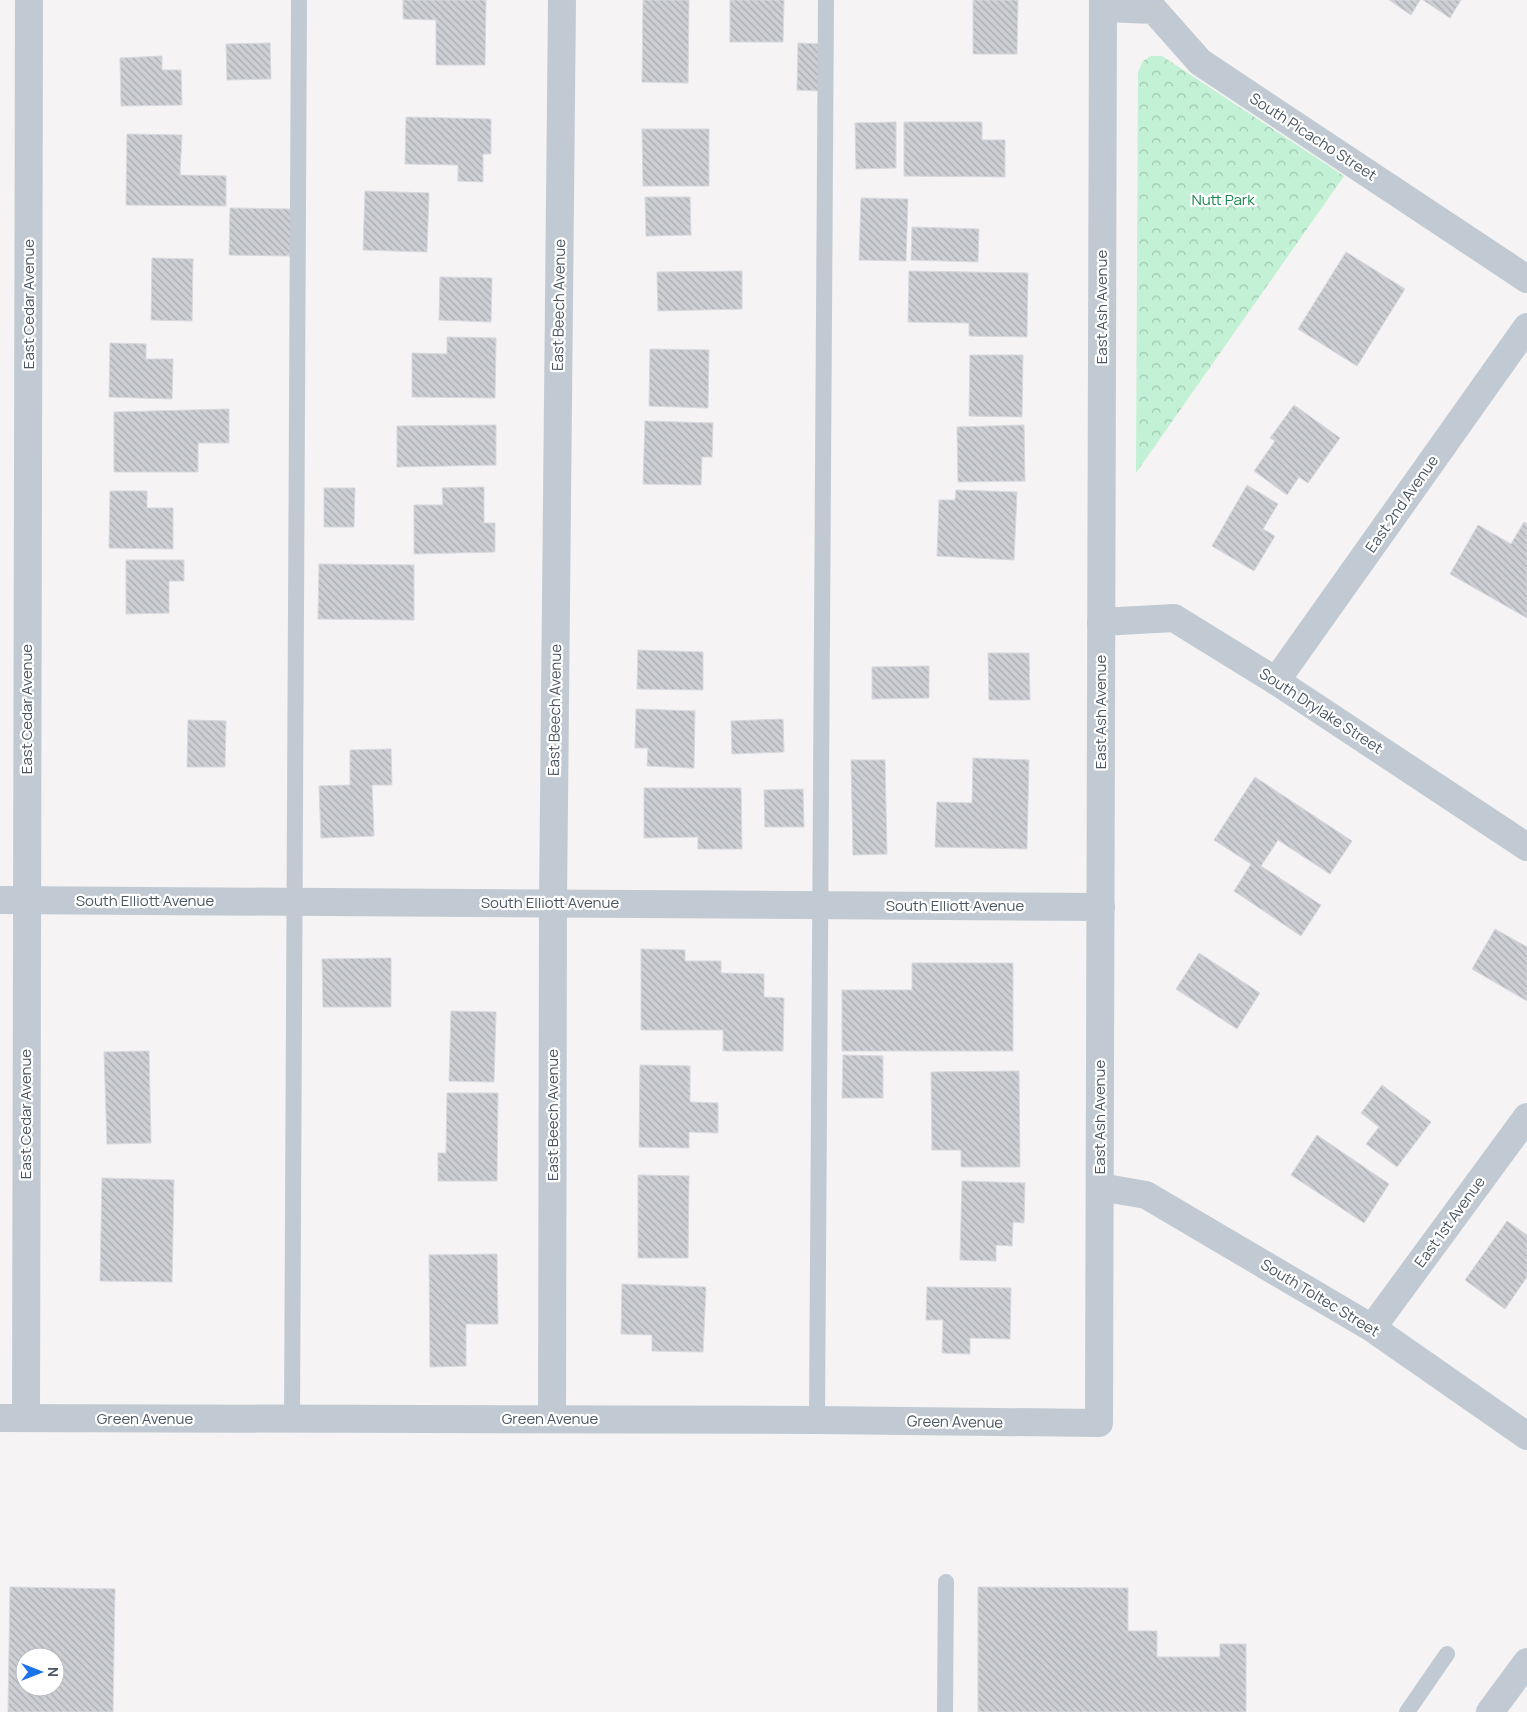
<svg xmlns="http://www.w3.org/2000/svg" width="1527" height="1712" viewBox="0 0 1527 1712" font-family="Manrope,sans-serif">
	<defs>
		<pattern id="forest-crowns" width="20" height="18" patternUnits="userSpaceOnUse" patternTransform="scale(1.25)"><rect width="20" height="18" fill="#c3f1d5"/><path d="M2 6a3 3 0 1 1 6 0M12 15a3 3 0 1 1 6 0" fill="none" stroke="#a0c6b0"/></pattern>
		<pattern id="building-back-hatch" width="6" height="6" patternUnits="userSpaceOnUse" patternTransform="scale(1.25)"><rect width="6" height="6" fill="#cdcfd5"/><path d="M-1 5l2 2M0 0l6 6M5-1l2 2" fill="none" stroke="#a8abb0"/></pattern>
	</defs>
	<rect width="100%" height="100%" fill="#f5f3f3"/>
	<!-- forest -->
	<polygon fill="url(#forest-crowns)" points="1151,56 1162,56 1344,176 1136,473 1138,72 1143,61"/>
	<!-- building -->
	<g fill="url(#building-back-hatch)" stroke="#d7d9de" fill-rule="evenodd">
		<polygon points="403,0 486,0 485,65 436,65 436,20 403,19"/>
		<polygon points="643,0 689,0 688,83 642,82"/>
		<polygon points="730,0 784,0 783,42 730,42"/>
		<polygon points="973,0 1018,0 1017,54 973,54"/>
		<polygon points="1389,0 1420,0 1411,15"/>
		<polygon points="1423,0 1461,0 1450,18"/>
		<polygon points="270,43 271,79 227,80 226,44"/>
		<polygon points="798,43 820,44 819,91 797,90"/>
		<polygon points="162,56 162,70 181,70 182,105 121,106 120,58"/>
		<polygon points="406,117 491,119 491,154 483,154 483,182 458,181 458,165 405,164"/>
		<polygon points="896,122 896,168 856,169 855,123"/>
		<polygon points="904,122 982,122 982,140 1005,140 1005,177 904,176"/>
		<polygon points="642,129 709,129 709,186 643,186"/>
		<polygon points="127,134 182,135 180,175 226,176 226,206 126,205"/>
		<polygon points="365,191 429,193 427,252 363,250"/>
		<polygon points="645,197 690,197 691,235 646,236"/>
		<polygon points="861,198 908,199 906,261 859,260"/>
		<polygon points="230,208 291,209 290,256 229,255"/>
		<polygon points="912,227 979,229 978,262 911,260"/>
		<polygon points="1346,252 1405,289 1357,366 1298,329"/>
		<polygon points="152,258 193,259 192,321 151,320"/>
		<polygon points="742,271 742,309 658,311 657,272"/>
		<polygon points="909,271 1028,273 1027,337 969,336 969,323 908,322"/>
		<polygon points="440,277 492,278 491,322 439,320"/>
		<polygon points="447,337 496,338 495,398 412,397 412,353 447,354"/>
		<polygon points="110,343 146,344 146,359 173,359 172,399 109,397"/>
		<polygon points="650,349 709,350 708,408 649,406"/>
		<polygon points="970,355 1023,355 1022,417 969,416"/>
		<polygon points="1294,405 1340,438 1308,483 1299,477 1287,495 1254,471 1275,441 1270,438"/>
		<polygon points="229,409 229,443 198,443 198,472 114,472 114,412"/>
		<polygon points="645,421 713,423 712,457 702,457 701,485 643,484"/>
		<polygon points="496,425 496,465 397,467 397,426"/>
		<polygon points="1024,425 1025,481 958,482 957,427"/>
		<polygon points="1247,485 1278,504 1263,529 1275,536 1254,571 1212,546"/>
		<polygon points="484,487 484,523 495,523 495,552 414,554 414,505 443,505 442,488"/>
		<polygon points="324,488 355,488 354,527 324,527"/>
		<polygon points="956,490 1017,492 1014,560 937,556 939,500 955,500"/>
		<polygon points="110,491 147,491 147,508 173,508 173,549 109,548"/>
		<polygon points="1524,522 1527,524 1527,618 1450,574 1478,525 1511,544"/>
		<polygon points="126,560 184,560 184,581 169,581 169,613 126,614"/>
		<polygon points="319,564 414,565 414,620 318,619"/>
		<polygon points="638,650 703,652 703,690 637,689"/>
		<polygon points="988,653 1029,653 1030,700 989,700"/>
		<polygon points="929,666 929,698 872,699 872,667"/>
		<polygon points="636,709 695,711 694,768 647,766 648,748 635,748"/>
		<polygon points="783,719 784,752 732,754 731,721"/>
		<polygon points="188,720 226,721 225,767 187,767"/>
		<polygon points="391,749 392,785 372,785 374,836 321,838 319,786 350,785 350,750"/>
		<polygon points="973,758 1029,760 1027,849 935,847 937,802 972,803"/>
		<polygon points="851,760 885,760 887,854 853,855"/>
		<polygon points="1255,777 1352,841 1330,874 1278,840 1261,866 1321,905 1301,936 1234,891 1251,864 1214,840"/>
		<polygon points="644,788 741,788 742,849 698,849 698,837 644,838"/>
		<polygon points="803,789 804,827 765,827 764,790"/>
		<polygon points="1495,929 1527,947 1527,1001 1472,969"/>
		<polygon points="641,949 685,950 685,961 721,961 721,973 764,974 764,997 784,998 783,1051 723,1051 723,1030 641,1030"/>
		<polygon points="1199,953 1260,993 1237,1029 1176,989"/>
		<polygon points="391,958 391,1007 323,1007 322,959"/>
		<polygon points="912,963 1013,963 1013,1051 842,1051 842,990 912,990"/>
		<polygon points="451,1011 496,1012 494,1082 449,1081"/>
		<polygon points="149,1051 151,1143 107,1144 104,1052"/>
		<polygon points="843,1055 883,1056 883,1098 842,1098"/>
		<polygon points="640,1065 690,1066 690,1102 718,1103 718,1133 689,1132 689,1148 639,1147"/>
		<polygon points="1019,1071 1020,1167 961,1167 961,1150 932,1150 931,1072"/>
		<polygon points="1382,1085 1431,1122 1397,1167 1366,1144 1379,1127 1361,1113"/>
		<polygon points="447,1093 498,1093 497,1181 438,1181 438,1153 446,1153"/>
		<polygon points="1317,1135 1389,1184 1364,1223 1291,1175"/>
		<polygon points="638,1175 689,1176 688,1258 638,1258"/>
		<polygon points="102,1178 174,1180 172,1282 100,1281"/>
		<polygon points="962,1181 1025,1183 1024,1223 1013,1222 1012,1246 996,1245 996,1261 960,1260"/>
		<polygon points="1507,1221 1527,1235 1527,1277 1505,1309 1465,1280"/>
		<polygon points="497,1254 498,1324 466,1324 466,1366 430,1367 429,1255"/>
		<polygon points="622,1284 706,1287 703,1352 652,1351 652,1335 621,1334"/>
		<polygon points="927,1287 1011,1288 1010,1339 970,1338 970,1354 942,1353 943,1320 926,1320"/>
		<path d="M10,1587L115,1589L113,1712H8ZM25,1657H55V1687H25Z"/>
		<polygon points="978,1587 1128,1588 1128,1631 1157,1631 1157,1657 1220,1657 1220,1644 1246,1644 1246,1712 978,1712"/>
	</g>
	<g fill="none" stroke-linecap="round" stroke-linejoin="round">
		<!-- service -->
		<g stroke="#c1cad2" stroke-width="16">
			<polyline points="292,1419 299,0"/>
			<polyline points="817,1420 826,0"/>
			<polyline points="945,1712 946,1582"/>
			<polyline points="1407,1712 1447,1654"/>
		</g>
		<!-- minor -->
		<g stroke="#c1cad2" stroke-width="28">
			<polyline points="1103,8 1154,10 1200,62 1527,279"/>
			<polyline points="1101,622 1174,618 1276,681 1527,847"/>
			<polyline points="1276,681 1527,327"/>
			<polyline points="0,900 1101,907"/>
			<polyline points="1100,1187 1146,1195 1372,1328 1527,1436"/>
			<polyline points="1372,1328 1527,1117"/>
			<polyline points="0,1418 817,1420 1099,1423 1103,0"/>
			<polyline points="26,1418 29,0"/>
			<polyline points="552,1419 553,903 562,0"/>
			<polyline points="1490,1712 1527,1662"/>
		</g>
	</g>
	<g text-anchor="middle" stroke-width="4.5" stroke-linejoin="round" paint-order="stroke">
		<!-- street labels -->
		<g font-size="15" fill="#4a5661" stroke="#fff">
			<text transform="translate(1313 137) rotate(33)" y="5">South Picacho Street</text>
			<text transform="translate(29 304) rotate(-90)" y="5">East Cedar Avenue</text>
			<text transform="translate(559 305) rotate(-89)" y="5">East Beech Avenue</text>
			<text transform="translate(1102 307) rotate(-90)" y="5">East Ash Avenue</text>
			<text transform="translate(1402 504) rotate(-55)" y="5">East 2nd Avenue</text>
			<text transform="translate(27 709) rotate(-90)" y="5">East Cedar Avenue</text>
			<text transform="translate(555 710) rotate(-89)" y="5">East Beech Avenue</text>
			<text transform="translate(1321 711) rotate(33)" y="5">South Drylake Street</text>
			<text transform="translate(1101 712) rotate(-90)" y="5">East Ash Avenue</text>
			<text x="145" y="906">South Elliott Avenue</text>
			<text x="550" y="908">South Elliott Avenue</text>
			<text x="955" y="911">South Elliott Avenue</text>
			<text transform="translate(26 1114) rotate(-90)" y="5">East Cedar Avenue</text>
			<text transform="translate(553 1115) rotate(-90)" y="5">East Beech Avenue</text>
			<text transform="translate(1100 1117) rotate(-90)" y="5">East Ash Avenue</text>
			<text transform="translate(1450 1222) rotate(-54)" y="5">East 1st Avenue</text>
			<text transform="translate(1320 1298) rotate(31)" y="5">South Toltec Street</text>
			<text x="145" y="1424">Green Avenue</text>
			<text x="550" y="1424">Green Avenue</text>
			<text transform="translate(955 1422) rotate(1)" y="5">Green Avenue</text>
		</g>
		<!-- park labels -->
		<g font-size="15" fill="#17864f" stroke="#fff">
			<text x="1223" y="205">Nutt Park</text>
		</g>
	</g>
	<!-- north arrow -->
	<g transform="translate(40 1672) rotate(90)"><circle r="24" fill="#ffffff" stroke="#b7bbc0"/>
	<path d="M0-4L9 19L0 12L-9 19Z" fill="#1a73e8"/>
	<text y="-8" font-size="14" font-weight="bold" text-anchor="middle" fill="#4a5661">N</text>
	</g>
</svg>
